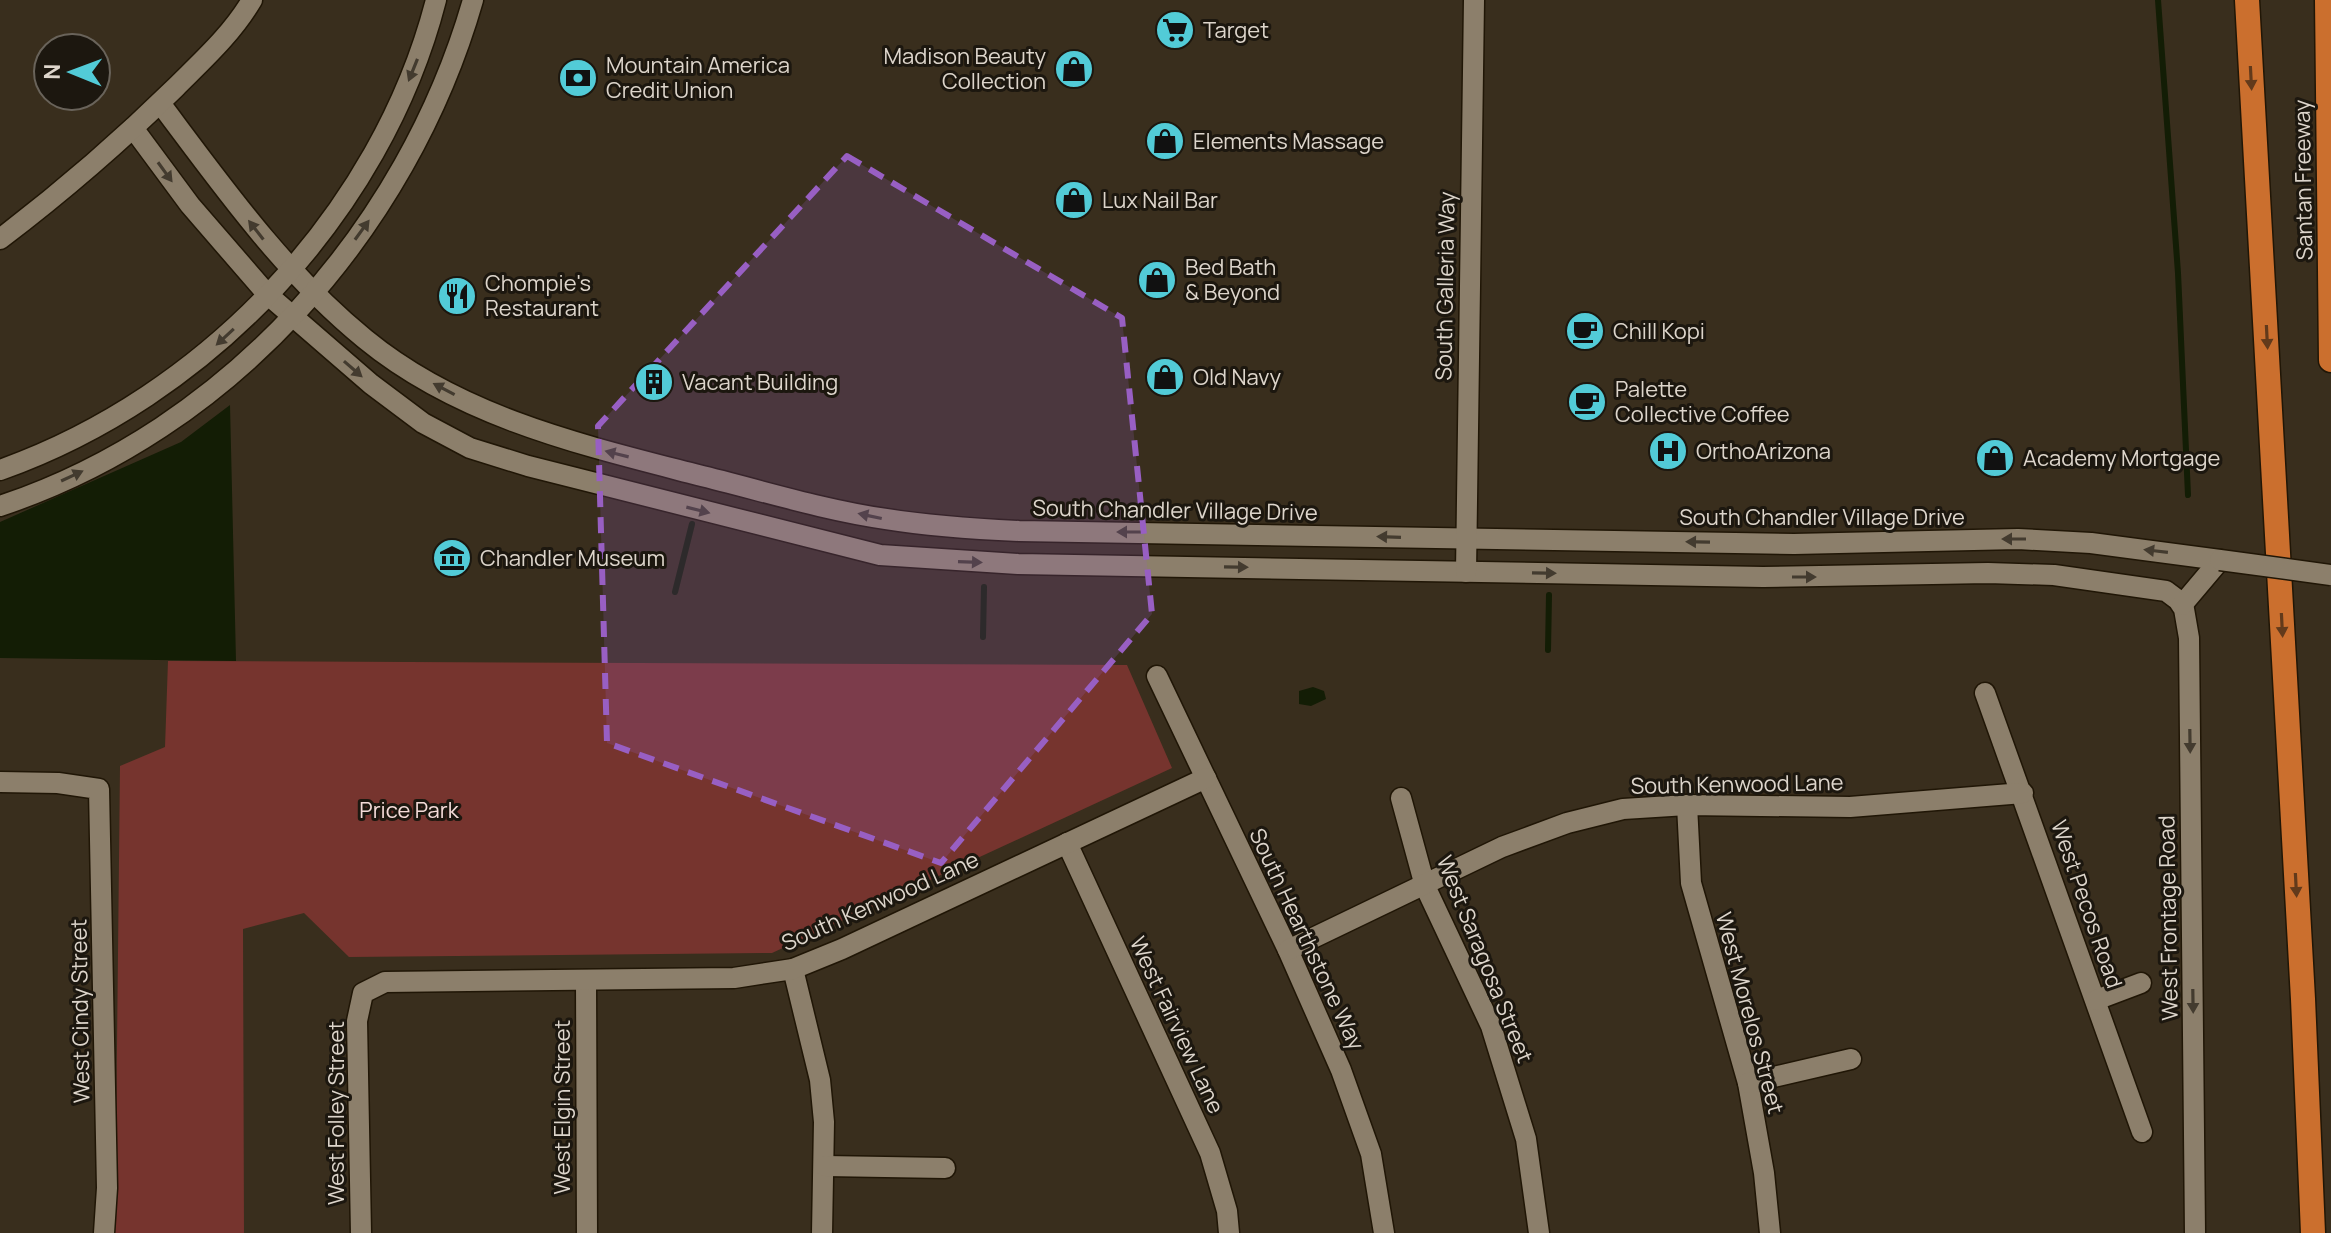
<svg xmlns="http://www.w3.org/2000/svg" width="2331" height="1233" viewBox="0 0 2331 1233" font-family="Manrope,sans-serif">
	<rect width="100%" height="100%" fill="#392e1d"/>
	<!-- green -->
	<polygon fill="#76342e" points="168,661 1127,665 1172,768 772,953 349,957 304,913 243,929 244,1233 115,1233 120,766 165,747"/>
	<!-- water -->
	<g fill="#131d05">
		<polygon points="230,405 236,661 0,658 0,522 181,442"/>
		<polygon points="1313,687 1324,691 1326,699 1311,706 1299,704 1299,691"/>
	</g>
	<g fill="none" stroke-linecap="round" stroke-linejoin="round">
		<!-- stream -->
		<g stroke="#131d05" stroke-width="6">
			<polyline points="2158,0 2178,273 2188,495"/>
			<polyline points="675,592 692,524"/>
			<polyline points="983,637 984,587"/>
			<polyline points="1548,650 1549,595"/>
		</g>
		<!-- minor casing -->
		<g stroke="#201606" stroke-width="23">
			<g id="minor">
				<path d="M160,103C223,187 283,272 365,339C460,417 582,445 698,475C760,490 823,510 886,519C930,526 974,529 1019,531L1794,544L2018,539L2091,543L2220,560"/>
				<polyline points="133,128 190,205 267,294 371,384 423,423 470,448 528,466 880,555 1018,564 1763,577 1988,573 2054,575 2166,591 2178,600 2184,609 2189,638 2195,1233"/>
				<path d="M0,239C62,192 121,141 176,87C203,60 232,34 252,0"/>
				<path d="M0,470C206,397 381,214 436,0"/>
				<path d="M0,506C229,430 407,230 473,0"/>
				<polyline points="1466,572 1474,0"/>
				<polyline points="2182,605 2220,560"/>
				<polyline points="1157,676 1288,950 1341,1070 1371,1154 1384,1233"/>
				<polyline points="1985,693 2142,1132"/>
				<polyline points="0,782 58,783 99,789 107,1188 104,1233"/>
				<polyline points="1401,798 1425,886 1491,1026 1526,1139 1539,1233"/>
				<polyline points="1687,805 1691,883 1748,1083 1764,1173 1770,1233"/>
				<polyline points="1067,843 1210,1153 1227,1211 1229,1233"/>
				<polyline points="1288,950 1502,847 1567,823 1623,809 1687,805 1850,807 2023,793"/>
				<polyline points="793,969 820,1080 824,1122 822,1233"/>
				<polyline points="586,980 587,1233"/>
				<polyline points="2096,1000 2141,983"/>
				<polyline points="1748,1083 1851,1059"/>
				<polyline points="825,1166 945,1168"/>
				<polyline points="361,1233 357,1021 363,993 385,982 734,978 793,969 842,949 1206,778"/>
			</g>
		</g>
		<!-- highway casing -->
		<g stroke="#201606" stroke-width="27">
			<g id="highway">
				<polyline points="2247,0 2303,999 2313,1233"/>
				<polyline points="2327,0 2331,360"/>
			</g>
		</g>
		<!-- minor -->
		<use href="#minor" stroke="#8c7f6b" stroke-width="20"/>
		<!-- highway -->
		<use href="#highway" stroke="#cb6f2e" stroke-width="24"/>
		<!-- minor-bridge casing -->
		<g stroke="#201606" stroke-width="23" stroke-linecap="butt">
			<polyline id="minor-bridge" points="2220,560 2331,575"/>
		</g>
		<!-- minor-bridge -->
		<use href="#minor-bridge" stroke="#8c7f6b" stroke-width="20"/>
	</g>
	<!-- one-way arrows -->
	<defs><path id="oneway-solid" d="M-6-.8H1V-3.2L6.5 0L1 3.2V.8H-6Z" transform="scale(2)"/></defs>
	<g fill="#433b2f">
		<use href="#oneway-solid" transform="translate(413 70) rotate(112)"/>
		<use href="#oneway-solid" transform="translate(165 172) rotate(54)"/>
		<use href="#oneway-solid" transform="translate(256 230) rotate(-128)"/>
		<use href="#oneway-solid" transform="translate(362 230) rotate(-54)"/>
		<use href="#oneway-solid" transform="translate(225 337) rotate(137)"/>
		<use href="#oneway-solid" transform="translate(353 369) rotate(41)"/>
		<use href="#oneway-solid" transform="translate(444 389) rotate(-152)"/>
		<use href="#oneway-solid" transform="translate(617 454) rotate(-166)"/>
		<use href="#oneway-solid" transform="translate(72 476) rotate(-25)"/>
		<use href="#oneway-solid" transform="translate(698 510) rotate(14)"/>
		<use href="#oneway-solid" transform="translate(870 516) rotate(-168)"/>
		<use href="#oneway-solid" transform="translate(1129 532) rotate(-180)"/>
		<use href="#oneway-solid" transform="translate(1389 537) rotate(-178)"/>
		<use href="#oneway-solid" transform="translate(2014 539) rotate(180)"/>
		<use href="#oneway-solid" transform="translate(1698 542) rotate(-179)"/>
		<use href="#oneway-solid" transform="translate(2156 551) rotate(-173)"/>
		<use href="#oneway-solid" transform="translate(970 562) rotate(2)"/>
		<use href="#oneway-solid" transform="translate(1236 567) rotate(1)"/>
		<use href="#oneway-solid" transform="translate(1544 573) rotate(1)"/>
		<use href="#oneway-solid" transform="translate(1804 577)"/>
		<use href="#oneway-solid" transform="translate(2190 741) rotate(89)"/>
		<use href="#oneway-solid" transform="translate(2193 1001) rotate(89)"/>
	</g>
	<g fill="#623a1b">
		<use href="#oneway-solid" transform="translate(2251 78) rotate(87)"/>
		<use href="#oneway-solid" transform="translate(2267 337) rotate(87)"/>
		<use href="#oneway-solid" transform="translate(2282 625) rotate(87)"/>
		<use href="#oneway-solid" transform="translate(2296 885) rotate(87)"/>
	</g>
	<!-- marked area -->
	<path fill="#985fc3" fill-opacity="0.2" stroke="#985fc3" stroke-width="6" stroke-dasharray="16 10" stroke-linejoin="round" d="M847,156L1122,318L1152,614L941,863L607,743L598,426Z"/>
	<!-- icons -->
	<defs>
		<g id="supermarket-disc" transform="scale(2)"><circle r="9.5" fill="#52cbd7" stroke="#1c170f"/><path d="M-6-5.5h2.5l.6 2H6L4.5 2H-2.5L-4.4-4H-6ZM-1.5 3.2a1.3 1.3 0 1 0 .1 0ZM3 3.2a1.3 1.3 0 1 0 .1 0Z" fill="#111"/></g>
		<g id="shop-disc" transform="scale(2)"><circle r="9.5" fill="#52cbd7" stroke="#1c170f"/><path d="M-5-2.5h2.3a2.7 3.5 0 0 1 5.4 0H5L5.5 6h-11ZM-1.5-2.5h3a1.5 2.3 0 0 0-3 0Z" fill="#111"/></g>
		<g id="bank-disc" transform="scale(2)"><circle r="9.5" fill="#52cbd7" stroke="#1c170f"/><path d="M-6-4H6V4H-6ZM0-2.3a2.3 2.3 0 1 0 0 4.6a2.3 2.3 0 1 0 0-4.6Z" fill="#111"/></g>
		<g id="restaurant-disc" transform="scale(2)"><circle r="9.5" fill="#52cbd7" stroke="#1c170f"/><path d="M-5-6h1v4h1v-4h1v4h1v-4h1v5L-1.5 .5V6h-2V.5L-5-1ZM5-6V6H3V1.5H1.5Q1.5-4 5-6Z" fill="#111"/></g>
		<g id="cafe-disc" transform="scale(2)"><circle r="9.5" fill="#52cbd7" stroke="#1c170f"/><path d="M-5.5-4.5H6V0H3Q3 3.5 0 3.5H-2.5Q-5.5 3.5-5.5 0ZM3-3.2v2h1.7v-2ZM-6 4.5H4V6H-6Z" fill="#111"/></g>
		<g id="building-disc" transform="scale(2)"><circle r="9.5" fill="#52cbd7" stroke="#1c170f"/><path d="M-4-6H4V6H1V3H-1V6H-4ZM-2.5-4.3h1.7v1.8h-1.7ZM.8-4.3h1.7v1.8H.8ZM-2.5-1h1.7V.8h-1.7ZM.8-1h1.7V.8H.8Z" fill="#111"/></g>
		<g id="hospital-disc" transform="scale(2)"><circle r="9.5" fill="#52cbd7" stroke="#1c170f"/><path d="M-5-5h3v3.5h4V-5h3V5h-3V1.5h-4V5h-3Z" fill="#111"/></g>
		<g id="museum-disc" transform="scale(2)"><circle r="9.5" fill="#52cbd7" stroke="#1c170f"/><path d="M0-6L6-3V-2H-6V-3ZM-5-1h2V3h-2ZM-1-1h2V3h-2ZM3-1h2V3H3ZM-6 4H6V6H-6Z" fill="#111"/></g>
	</defs>
	<g fill-rule="evenodd">
		<use href="#supermarket-disc" x="1175" y="30"/>
		<use href="#shop-disc" x="1074" y="69"/>
		<use href="#bank-disc" x="578" y="78"/>
		<use href="#shop-disc" x="1165" y="141"/>
		<use href="#shop-disc" x="1074" y="200"/>
		<use href="#shop-disc" x="1157" y="280"/>
		<use href="#restaurant-disc" x="457" y="296"/>
		<use href="#cafe-disc" x="1585" y="331"/>
		<use href="#shop-disc" x="1165" y="377"/>
		<use href="#building-disc" x="654" y="382"/>
		<use href="#cafe-disc" x="1587" y="402"/>
		<use href="#hospital-disc" x="1668" y="451"/>
		<use href="#shop-disc" x="1995" y="458"/>
		<use href="#museum-disc" x="452" y="558"/>
	</g>
	<g text-anchor="middle" stroke-width="6" stroke-linejoin="round" paint-order="stroke">
		<!-- poi labels -->
		<g font-size="22" fill="#ddd5cb" stroke="#1c170f" text-anchor="start">
			<text x="1203" y="38">Target</text>
			<text x="1046" y="64" text-anchor="end">Madison Beauty<tspan x="1046" dy="25">Collection</tspan></text>
			<text x="606" y="73">Mountain America<tspan x="606" dy="25">Credit Union</tspan></text>
			<text x="1193" y="149">Elements Massage</text>
			<text x="1102" y="208">Lux Nail Bar</text>
			<text x="1185" y="275">Bed Bath<tspan x="1185" dy="25">&amp; Beyond</tspan></text>
			<text x="485" y="291">Chompie's<tspan x="485" dy="25">Restaurant</tspan></text>
			<text x="1613" y="339">Chill Kopi</text>
			<text x="1193" y="385">Old Navy</text>
			<text x="682" y="390">Vacant Building</text>
			<text x="1615" y="397">Palette<tspan x="1615" dy="25">Collective Coffee</tspan></text>
			<text x="1696" y="459">OrthoArizona</text>
			<text x="2023" y="466">Academy Mortgage</text>
			<text x="480" y="566">Chandler Museum</text>
		</g>
		<!-- street labels -->
		<g font-size="22" fill="#ddd5cb" stroke="#1c170f">
			<text transform="translate(2303 180) rotate(-91)" y="8">Santan Freeway</text>
			<text transform="translate(1445 286) rotate(-89)" y="8">South Galleria Way</text>
			<text transform="translate(1175 510) rotate(1)" y="8">South Chandler Village Drive</text>
			<text x="1822" y="525">South Chandler Village Drive</text>
			<text transform="translate(1737 784) rotate(-1)" y="8">South Kenwood Lane</text>
			<text transform="translate(880 901) rotate(-24)" y="8">South Kenwood Lane</text>
			<text transform="translate(2087 904) rotate(71)" y="8">West Pecos Road</text>
			<text transform="translate(2168 918) rotate(-91)" y="8">West Frontage Road</text>
			<text transform="translate(1307 939) rotate(65)" y="8">South Hearthstone Way</text>
			<text transform="translate(1485 959) rotate(68)" y="8">West Saragosa Street</text>
			<text transform="translate(80 1011) rotate(-91)" y="8">West Cindy Street</text>
			<text transform="translate(1750 1013) rotate(75)" y="8">West Morelos Street</text>
			<text transform="translate(1177 1025) rotate(65)" y="8">West Fairview Lane</text>
			<text transform="translate(562 1107) rotate(-90)" y="8">West Elgin Street</text>
			<text transform="translate(336 1113) rotate(-90)" y="8">West Folley Street</text>
		</g>
		<!-- park labels -->
		<g font-size="22" fill="#f4dbd8" stroke="#1c170f">
			<text x="409" y="818">Price Park</text>
		</g>
	</g>
	<!-- north arrow -->
	<g transform="translate(72 72) rotate(271)"><circle r="38" fill="#1c170f" stroke="#69635a" stroke-width="2"/>
	<path d="M0-6L14 30L0 20L-14 30Z" fill="#52cbd7"/>
	<text y="-12" font-size="22" font-weight="bold" text-anchor="middle" fill="#ddd5cb">N</text>
	</g>
</svg>
